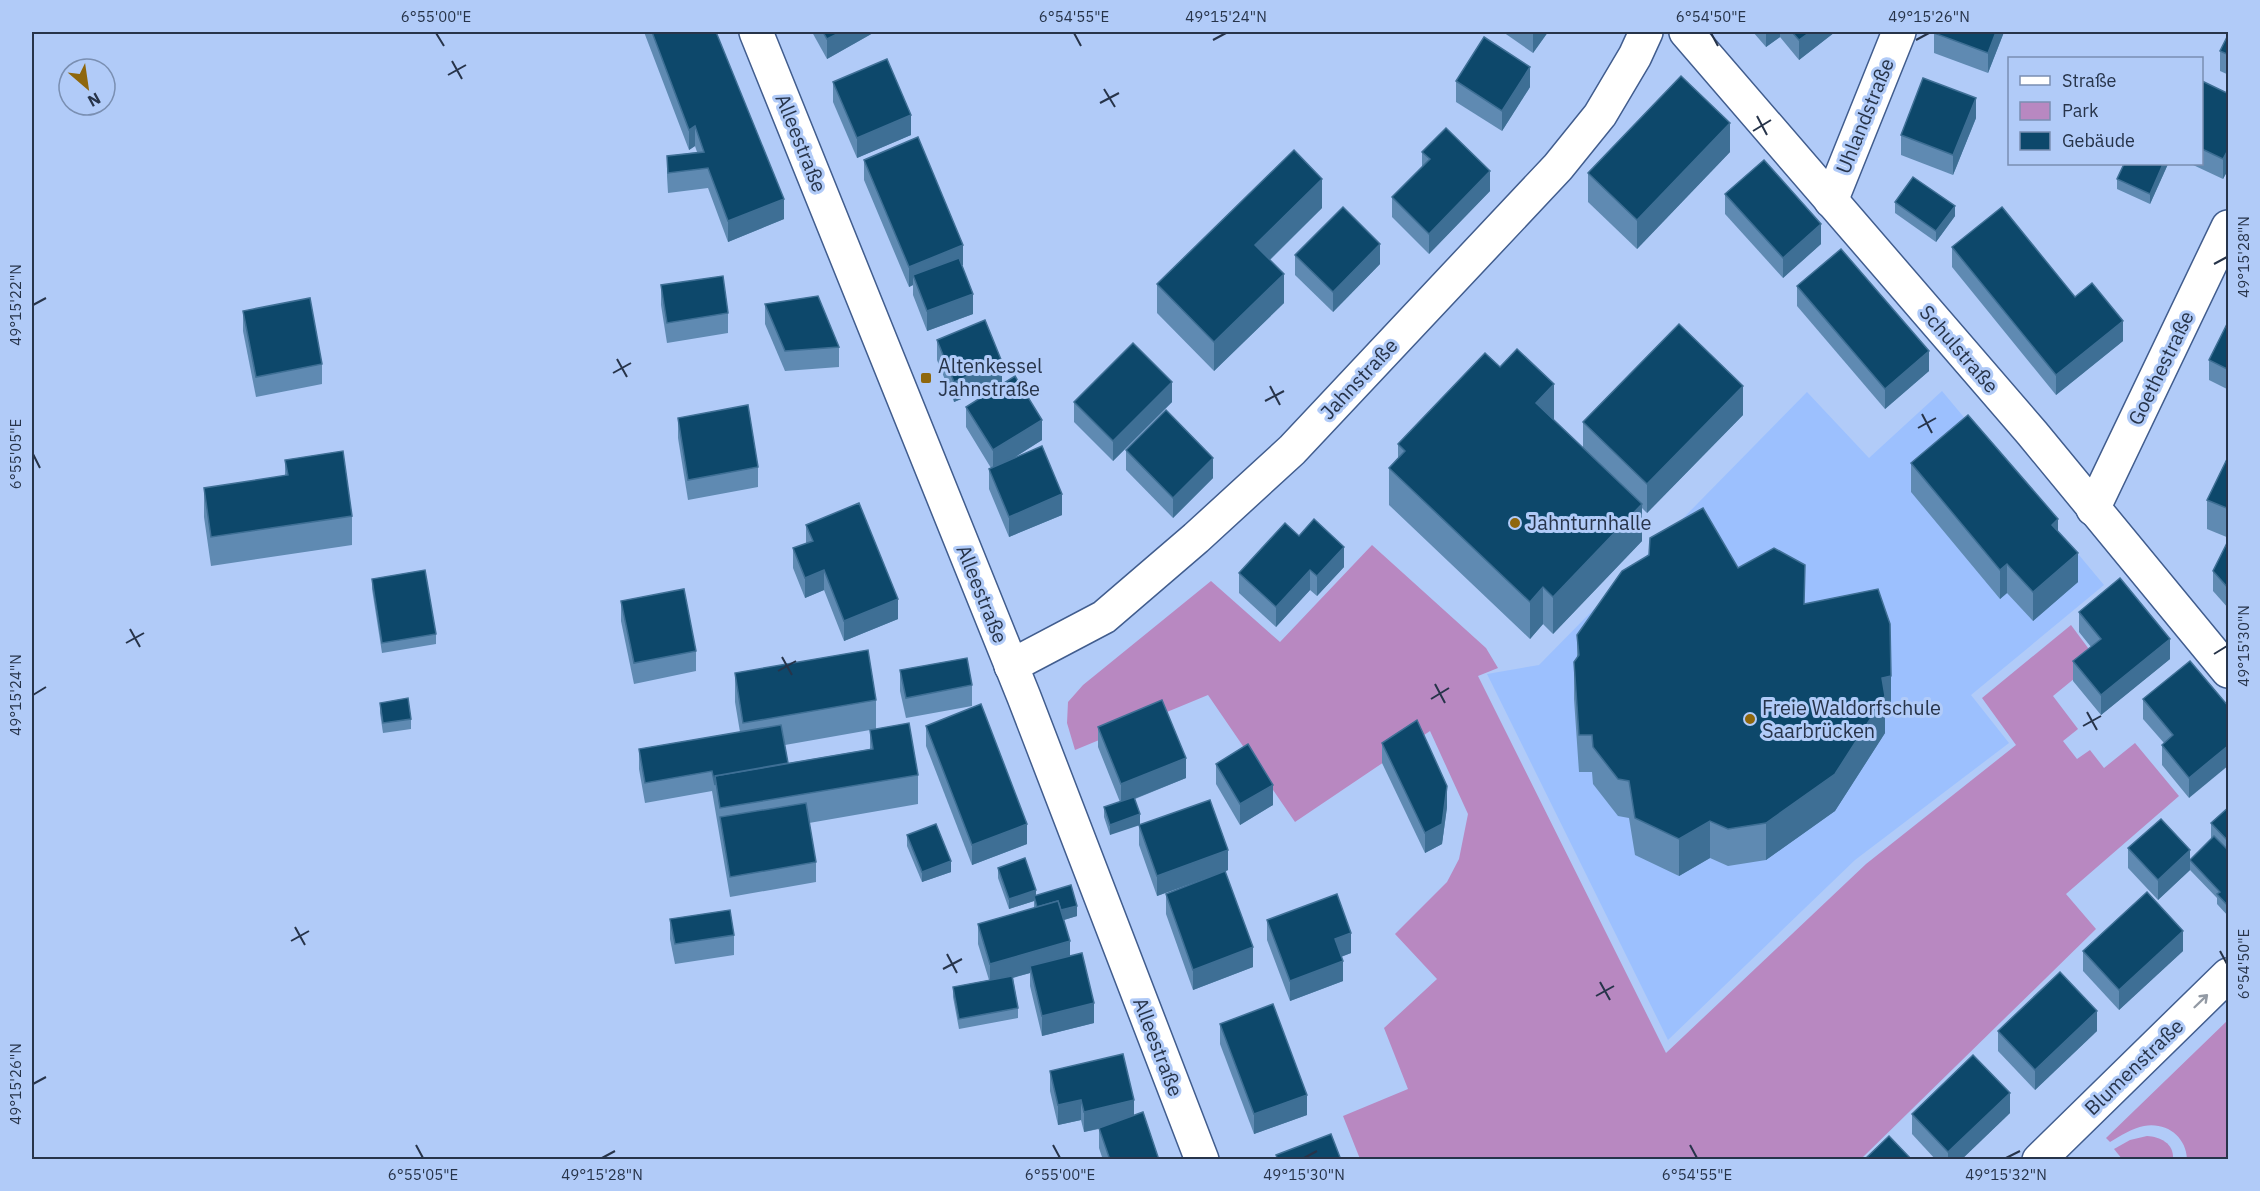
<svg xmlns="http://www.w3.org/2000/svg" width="2260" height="1191" viewBox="0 0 2260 1191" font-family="'IBM Plex Sans',sans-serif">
	<rect width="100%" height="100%" fill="#b1cbf8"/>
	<!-- built -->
	<polygon fill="#9cc0fe" points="1942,391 2104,585 1971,695 2009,743 1855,860 1668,1040 1487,674 1539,665 1807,392 1869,458"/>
	<!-- green -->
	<g fill="#b888c1">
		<polygon points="1372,545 1486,648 1498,668 1478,676 1666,1053 1866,864 2016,745 1982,698 2071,625 2097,660 2053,696 2078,729 2063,741 2077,759 2090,750 2104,768 2135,743 2179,796 2066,894 2096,929 1861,1159 1360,1159 1343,1116 1408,1089 1384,1028 1437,979 1395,934 1447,882 1459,859 1468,814 1430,731 1295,822 1208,695 1075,750 1067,723 1068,702 1083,685 1211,581 1280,642"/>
		<path d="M2228,1020V1159H2187C2186,1137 2167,1122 2144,1126C2133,1128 2120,1136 2110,1142L2106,1138Z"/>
		<path d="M2147,1136C2160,1137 2174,1143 2173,1159H2122L2114,1149L2130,1140Z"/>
	</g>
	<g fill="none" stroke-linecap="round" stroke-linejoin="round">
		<!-- minor casing -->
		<g stroke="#415d8e" stroke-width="36">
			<g id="minor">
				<polyline points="1686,32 2032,433 2228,671"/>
				<polyline points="1831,201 1899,32"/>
				<polyline points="2093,509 2228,227"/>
				<polyline points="1011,666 1104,617 1196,538 1292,450 1558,167 1600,115 1635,56 1646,32"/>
				<polyline points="2039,1160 2228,975"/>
			</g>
		</g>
		<!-- tertiary casing -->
		<g stroke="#415d8e" stroke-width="36">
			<polyline id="tertiary" points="756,32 1024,697 1202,1160"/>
		</g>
		<!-- minor -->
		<use href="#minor" stroke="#fff" stroke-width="33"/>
		<!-- tertiary -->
		<use href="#tertiary" stroke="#fff" stroke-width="33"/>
	</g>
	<!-- wall -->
	<g fill="#5f8ab2" fill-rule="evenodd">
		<polygon points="644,32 716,32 784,219 728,242 708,188 668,193 667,176 667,156 697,152 695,146 689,150"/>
		<polygon points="812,32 873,32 873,33 827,59"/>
		<polygon points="1503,32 1548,32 1533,53"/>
		<polygon points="1753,32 1835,32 1799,60 1780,37 1766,47"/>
		<polygon points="2004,32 1988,73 1934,53 1934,33"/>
		<polygon points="2229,33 2229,75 2220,71 2220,51"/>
		<polygon points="1456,81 1530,87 1502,131 1456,102"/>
		<polygon points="2202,81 2229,94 2229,168 2223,179 2191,164 2202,164"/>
		<polygon points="833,82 911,135 857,158 833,102"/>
		<polygon points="1976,118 1953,175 1901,155 1901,135"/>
		<polygon points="1422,152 1490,191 1429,254 1392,217 1392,197 1422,167"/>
		<polygon points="1730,152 1637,249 1588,202 1588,173"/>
		<polygon points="864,160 963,265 962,265 973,314 927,331 913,295 913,285 909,287 864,180"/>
		<polygon points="2168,164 2150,204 2117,189 2117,179"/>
		<polygon points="1725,194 1821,244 1783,278 1725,214"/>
		<polygon points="1895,202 1955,216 1936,242 1895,213"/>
		<polygon points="1322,208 1270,260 1284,303 1214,371 1157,313 1157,284"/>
		<polygon points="1952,247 2075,297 2123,341 2056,395 1952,267"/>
		<polygon points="1295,255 1380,264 1333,312 1295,275"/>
		<polygon points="661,285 728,313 728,333 667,343 661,305"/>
		<polygon points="1797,286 1929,371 1885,409 1797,306"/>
		<polygon points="765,304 839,347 839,367 785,371 765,324"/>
		<polygon points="243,311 322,364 322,384 256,397 243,331"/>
		<polygon points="2229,320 2229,390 2209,380 2209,360"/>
		<polygon points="937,340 1002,382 954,402 937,360"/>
		<polygon points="1074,402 1172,402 1113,461 1074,422"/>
		<polygon points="966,407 1042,440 1012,459 1062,515 1009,537 989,489 989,469 991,468 966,427"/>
		<polygon points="1743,415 1647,513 1642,508 1642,541 1553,634 1543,624 1530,639 1389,505 1389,468 1398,458 1398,444 1554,420 1583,448 1583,422"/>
		<polygon points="678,418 758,467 758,487 688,500 678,438"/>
		<polygon points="1126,450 1213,478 1173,518 1126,470"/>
		<polygon points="2229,455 2229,538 2207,529 2207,500"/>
		<polygon points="285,460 352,516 352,545 211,566 204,517 204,488 285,476"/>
		<polygon points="1911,463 2058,531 2078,582 2033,621 2007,593 2000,599 1911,492"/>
		<polygon points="806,525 898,619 844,641 824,590 805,598 793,568 793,548 806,544"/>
		<polygon points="1299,536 1344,567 1317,596 1310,590 1276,627 1239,593 1239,573"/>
		<polygon points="2229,539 2229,609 2213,591 2213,571"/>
		<polygon points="1738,568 1804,604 1891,713 1885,714 1885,733 1835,811 1766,860 1728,866 1710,858 1679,876 1635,855 1629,818 1618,816 1593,784 1592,772 1579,772 1574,699 1574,662 1577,658 1577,635"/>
		<polygon points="372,579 436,634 436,644 382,653 372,589"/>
		<polygon points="621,601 696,651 696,671 634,684 621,621"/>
		<polygon points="2079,612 2170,659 2101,715 2073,681 2073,661 2091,647 2079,632"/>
		<polygon points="900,670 972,685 972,706 906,718 900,691"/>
		<path d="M735,673L876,700V729L918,775V804L809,823L816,862V882L730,897L712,791L645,803L639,769V749L740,732L735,702ZM870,730V749L788,763L785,745Z"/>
		<polygon points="2143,699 2229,707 2189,798 2162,765 2162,745 2164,743 2143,719"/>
		<polygon points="380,703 411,719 411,729 383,733 380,713"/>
		<polygon points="926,726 1027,844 972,865 926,746"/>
		<polygon points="1098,727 1186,778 1135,799 1110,835 1104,817 1104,807 1120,802 1098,747"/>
		<polygon points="1382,743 1447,807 1442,844 1425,853 1382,763"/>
		<polygon points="1216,764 1273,805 1240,825 1216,784"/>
		<polygon points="2229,807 2229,917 2217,904 2217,898 2190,870 2190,860 2211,840 2211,823"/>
		<polygon points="1139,825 1228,870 1225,872 1253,967 1193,990 1166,914 1166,894 1210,877 1157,896 1139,845"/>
		<polygon points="907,835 951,872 922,882 907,846"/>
		<polygon points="2128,848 2190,870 2158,900 2128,868"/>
		<polygon points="998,868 1036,895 1077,916 1064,920 1070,956 1094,1023 1042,1036 1030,986 1030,973 1013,978 1018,1008 1018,1018 959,1029 953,997 953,987 989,980 978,944 978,924 1034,908 1034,901 1009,909 998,878"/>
		<polygon points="670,919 734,935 734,955 675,964 670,939"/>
		<polygon points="1267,920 1351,953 1341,957 1343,981 1290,1001 1267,940"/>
		<polygon points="2083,951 2183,951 2119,1010 2083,971"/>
		<polygon points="1220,1024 1307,1115 1254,1134 1220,1044"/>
		<polygon points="1998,1031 2097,1031 2035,1090 1998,1051"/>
		<polygon points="1050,1071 1134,1116 1159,1160 1103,1160 1099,1148 1099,1129 1084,1132 1081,1120 1058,1125 1050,1091"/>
		<polygon points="2010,1113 1961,1160 1936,1160 1912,1134 1912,1114"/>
	</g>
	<!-- shaded-wall -->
	<g fill="#3e6f95">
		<polygon points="841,32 873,32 873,33 827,59 827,39"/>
		<polygon points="1534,32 1548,32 1533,53 1533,33"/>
		<polygon points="1766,32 1780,32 1780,37 1766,47"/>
		<polygon points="1810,32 1835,32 1799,60 1799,40"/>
		<polygon points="1996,32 2004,32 1988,73 1988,53"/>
		<polygon points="1530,67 1530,87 1502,131 1502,111"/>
		<polygon points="1976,98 1976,118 1953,175 1953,155"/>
		<polygon points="911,115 911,135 857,158 857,138"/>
		<polygon points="1730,123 1730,152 1637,249 1637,220"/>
		<polygon points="695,126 695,146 689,150 689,130"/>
		<polygon points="2229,148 2229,168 2223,179 2223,159"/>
		<polygon points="2163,164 2168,164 2150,204 2150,194"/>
		<polygon points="1490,171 1490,191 1429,254 1429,234"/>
		<polygon points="1322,179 1322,208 1255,274 1255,245"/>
		<polygon points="784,199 784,219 728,242 728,221"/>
		<polygon points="1955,206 1955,216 1936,242 1936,231"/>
		<polygon points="1821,224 1821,244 1783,278 1783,258"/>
		<polygon points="1380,244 1380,264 1333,312 1333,292"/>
		<polygon points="963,245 963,265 917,284 913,275 913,285 909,287 909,267"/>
		<polygon points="1284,274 1284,303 1214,371 1214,342"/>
		<polygon points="973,294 973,314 927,331 927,311"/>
		<polygon points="2123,321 2123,341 2056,395 2056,375"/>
		<polygon points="1929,351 1929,371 1885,409 1885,389"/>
		<polygon points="1002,362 1002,382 954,402 954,382"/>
		<polygon points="1172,382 1172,402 1113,461 1113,441"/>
		<polygon points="1554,384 1554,421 1536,403"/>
		<polygon points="1743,386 1743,415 1647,513 1647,484"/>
		<polygon points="1042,420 1042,440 993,471 993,450"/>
		<polygon points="1213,458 1213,478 1173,518 1173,498"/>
		<polygon points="1062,494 1062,515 1009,537 1009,517"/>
		<polygon points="1642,504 1642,541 1553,634 1553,597"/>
		<polygon points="2058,519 2058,548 2052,525"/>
		<polygon points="1344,547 1344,567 1317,596 1317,576"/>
		<polygon points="2078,553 2078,582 2033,621 2033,592"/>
		<polygon points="2007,564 2007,593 2000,599 2000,570"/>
		<polygon points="824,570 824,590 805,598 805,578"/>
		<polygon points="1310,570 1310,590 1276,627 1276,607"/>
		<polygon points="1543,587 1543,624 1530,639 1530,602"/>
		<polygon points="898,599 898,619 844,641 844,621"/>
		<polygon points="2170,639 2170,659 2101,715 2101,695"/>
		<polygon points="1891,676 1891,713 1885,714 1885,733 1835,811 1766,860 1766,823 1882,678"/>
		<polygon points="2229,745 2229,765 2189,798 2189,778"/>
		<polygon points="1186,758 1186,778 1121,804 1121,784"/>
		<polygon points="1273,785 1273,805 1240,825 1240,804"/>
		<polygon points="1447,786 1447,807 1442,844 1425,853 1425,833"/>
		<polygon points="1140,814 1140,825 1110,835 1110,825"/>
		<polygon points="1710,821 1710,858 1679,876 1679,839"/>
		<polygon points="1027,824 1027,844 972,865 972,845"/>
		<polygon points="1228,850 1228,870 1157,896 1157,876"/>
		<polygon points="2190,850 2190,870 2158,900 2158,880"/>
		<polygon points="951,861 951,872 922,882 922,872"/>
		<polygon points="1036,890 1036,900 1034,896 1034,901 1009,909 1009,899"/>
		<polygon points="1077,906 1077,916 1040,927 1040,916"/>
		<polygon points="2183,931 2183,951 2119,1010 2119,990"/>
		<polygon points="1351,933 1351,953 1335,959 1335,939"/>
		<polygon points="1070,941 1070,961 1030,966 1030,973 990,984 990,964"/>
		<polygon points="1253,947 1253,967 1193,990 1193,970"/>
		<polygon points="1343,961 1343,981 1290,1001 1290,981"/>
		<polygon points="1094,1003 1094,1023 1042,1036 1042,1016"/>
		<polygon points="2097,1011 2097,1031 2035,1090 2035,1070"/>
		<polygon points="2010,1093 2010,1113 1961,1160 1948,1160 1948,1152"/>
		<polygon points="1307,1095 1307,1115 1254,1134 1254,1114"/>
		<polygon points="1081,1100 1081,1120 1058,1125 1058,1105"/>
		<polygon points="1134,1100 1134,1120 1084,1132 1084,1112"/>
	</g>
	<!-- building -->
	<g fill="#0d486b" stroke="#3e6f95" stroke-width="1.5">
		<polygon points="652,32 716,32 784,199 728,221 708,168 668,173 667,156 704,152 695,126 689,130"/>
		<polygon points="823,32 841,32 827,39"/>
		<polygon points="1792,32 1810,32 1799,40"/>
		<polygon points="1935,32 1996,32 1988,53 1934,33"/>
		<polygon points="2229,33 2229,55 2220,51"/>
		<polygon points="1484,37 1530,67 1502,111 1456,81"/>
		<polygon points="887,59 911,115 857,138 833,82"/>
		<polygon points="1681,76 1730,123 1637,220 1588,173"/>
		<polygon points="1923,78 1976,98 1953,155 1901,135"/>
		<polygon points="2202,81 2229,94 2229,148 2223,159 2202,149"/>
		<polygon points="1446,128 1490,171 1429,234 1392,197 1430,159 1422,152"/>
		<polygon points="918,137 963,245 909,267 864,160"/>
		<polygon points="1294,150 1322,179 1255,245 1284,274 1214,342 1157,284"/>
		<polygon points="1764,160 1821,224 1783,258 1725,194"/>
		<polygon points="2124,164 2163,164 2150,194 2117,179"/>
		<polygon points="1913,177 1955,206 1936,231 1895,202"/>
		<polygon points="1343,207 1380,244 1333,292 1295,255"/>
		<polygon points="2002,207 2075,297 2092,283 2123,321 2056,375 1952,247"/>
		<polygon points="1841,249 1929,351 1885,389 1797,286"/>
		<polygon points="959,258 973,294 927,311 913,275"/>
		<polygon points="723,276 728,313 667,323 661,285"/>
		<polygon points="818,296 839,347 785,351 765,304"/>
		<polygon points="310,298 322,364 256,377 243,311"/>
		<polygon points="985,320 1002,362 954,382 937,340"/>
		<polygon points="2229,320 2229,370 2209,360"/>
		<polygon points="1679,324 1743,386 1647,484 1583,422"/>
		<polygon points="1133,343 1172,382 1113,441 1074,402"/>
		<polygon points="1517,349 1554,384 1536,403 1642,504 1553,597 1543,587 1530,602 1389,468 1405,451 1398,444 1485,353 1500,367"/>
		<polygon points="1015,376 1042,420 993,450 966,407"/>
		<polygon points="748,405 758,467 688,480 678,418"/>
		<polygon points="1166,410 1213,458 1173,498 1126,450"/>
		<polygon points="1968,415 2058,519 2052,525 2078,553 2033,592 2007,564 2000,570 1911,463"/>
		<polygon points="1042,446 1062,494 1009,517 989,469"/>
		<polygon points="343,451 352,516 211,537 204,488 288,475 285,460"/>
		<polygon points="2229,455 2229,509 2207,500"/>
		<polygon points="859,503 898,599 844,621 824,570 805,578 793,548 813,541 806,525"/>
		<polygon points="1703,508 1738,568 1774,548 1805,565 1804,604 1878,589 1890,624 1891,676 1882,678 1885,696 1835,774 1766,823 1728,829 1710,821 1679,839 1635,818 1629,781 1618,779 1593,747 1592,735 1579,735 1574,662 1579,655 1577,635 1622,571 1649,555 1650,538"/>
		<polygon points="1314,519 1344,547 1317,576 1310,570 1276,607 1239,573 1285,523 1299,536"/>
		<polygon points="2229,539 2229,589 2213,571"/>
		<polygon points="425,570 436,634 382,643 372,579"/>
		<polygon points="2120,578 2170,639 2101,695 2073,661 2101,639 2079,612"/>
		<polygon points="684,589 696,651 634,663 621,601"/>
		<polygon points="868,650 876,700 743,723 735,673"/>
		<polygon points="967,658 972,685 906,698 900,670"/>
		<polygon points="2190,661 2229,707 2229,745 2189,778 2162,745 2173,735 2143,699"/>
		<polygon points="408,698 411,719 383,723 380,703"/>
		<polygon points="1162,700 1186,758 1121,784 1098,727"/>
		<polygon points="981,704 1027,824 972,845 926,726"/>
		<polygon points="1417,720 1447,786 1442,824 1425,833 1382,743"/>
		<polygon points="909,723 918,775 720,808 715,776 873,749 870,730"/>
		<polygon points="781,725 788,763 715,776 715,785 712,771 645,783 639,749"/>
		<polygon points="1248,744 1273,785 1240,804 1216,764"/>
		<polygon points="1134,797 1140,814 1110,825 1104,807"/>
		<polygon points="1210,800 1228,850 1157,876 1139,825"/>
		<polygon points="806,803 816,862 730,877 720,817"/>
		<polygon points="2229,807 2229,842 2211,823"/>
		<polygon points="2161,819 2190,850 2158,880 2128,848"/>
		<polygon points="936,824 951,861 922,872 907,835"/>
		<polygon points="2214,836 2229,851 2229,907 2217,894 2220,892 2190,860"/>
		<polygon points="1025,858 1036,890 1009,899 998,868"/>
		<polygon points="1225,871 1253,947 1193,970 1166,894"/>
		<polygon points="1071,885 1077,906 1061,910 1058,901 1037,907 1034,896"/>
		<polygon points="2147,892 2183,931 2119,990 2083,951"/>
		<polygon points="1337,894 1351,933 1335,939 1343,961 1290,981 1267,920"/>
		<polygon points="1058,901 1070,941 990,964 978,924"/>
		<polygon points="730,910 734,935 675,944 670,919"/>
		<polygon points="1082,953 1094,1003 1042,1016 1030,966"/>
		<polygon points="2060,972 2097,1011 2035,1070 1998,1031"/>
		<polygon points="1012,976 1018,1008 959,1019 953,987"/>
		<polygon points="1273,1004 1307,1095 1254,1114 1220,1024"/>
		<polygon points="1123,1054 1134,1100 1084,1112 1081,1100 1058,1105 1050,1071"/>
		<polygon points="1973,1055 2010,1093 1948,1152 1912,1114"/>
		<polygon points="1143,1112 1159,1160 1110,1160 1099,1128"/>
		<polygon points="1331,1134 1341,1160 1278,1160 1276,1155"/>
		<polygon points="1889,1136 1912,1160 1864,1160"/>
	</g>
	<!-- one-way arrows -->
	<defs><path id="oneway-shaft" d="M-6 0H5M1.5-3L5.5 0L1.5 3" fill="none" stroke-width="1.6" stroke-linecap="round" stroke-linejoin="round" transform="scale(1.5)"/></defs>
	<use stroke="#939aa4" href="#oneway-shaft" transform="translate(2201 1001) rotate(-44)"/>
	<!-- ticks -->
	<path fill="none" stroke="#27344a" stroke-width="2" d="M436,33L444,46M1074,33L1081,46M1711,33L1718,46M1213,40L1226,33M1916,40L1929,33M452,61L462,79M448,75L466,65M1104,89L1115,107M1100,103L1119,93M1757,116L1767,135M1753,131L1771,120M2214,264L2227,257M33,305L46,298M617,359L627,377M613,373L631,363M1270,386L1280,405M1265,401L1284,391M1922,414L1932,433M1918,428L1936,418M33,454L40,468M130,629L140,647M126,643L144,633M2214,654L2227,646M782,657L792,675M778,671L796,661M1435,684L1445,703M33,695L46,687M1431,699L1449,688M2087,712L2097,730M2083,726L2101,716M295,927L305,945M291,941L309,931M2220,951L2227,964M947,954L957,973M943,969L962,959M1600,982L1610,1000M1596,996L1614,986M33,1084L46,1077M416,1145L423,1158M1053,1145L1060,1158M1690,1145L1697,1158M602,1158L615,1151M1304,1158L1317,1151M2006,1158L2020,1151"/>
	<!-- markers -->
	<g fill="#8f670c" stroke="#b1cbf8" stroke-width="2">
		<rect x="920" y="372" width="12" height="12" rx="3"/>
		<circle cx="1515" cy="523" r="6"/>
		<circle cx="1750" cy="719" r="6"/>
	</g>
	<g text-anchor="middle" stroke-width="6" stroke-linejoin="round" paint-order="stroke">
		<!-- street labels -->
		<g font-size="20" fill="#27344a" stroke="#b1cbf8">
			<text transform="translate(1865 116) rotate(-68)" y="7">Uhlandstraße</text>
			<text transform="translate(801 143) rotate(68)" y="7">Alleestraße</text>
			<text transform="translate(1959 349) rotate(49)" y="7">Schulstraße</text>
			<text transform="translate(2161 368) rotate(-64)" y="7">Goethestraße</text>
			<text transform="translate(1359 379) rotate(-47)" y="7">Jahnstraße</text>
			<text transform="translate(982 594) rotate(68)" y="7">Alleestraße</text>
			<text transform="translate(1158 1047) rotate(69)" y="7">Alleestraße</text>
			<text transform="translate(2134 1067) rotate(-44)" y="7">Blumenstraße</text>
		</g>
		<!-- poi labels -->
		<g font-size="20" fill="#27344a" stroke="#b1cbf8" text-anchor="start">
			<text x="938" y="373">Altenkessel<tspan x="938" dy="23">Jahnstraße</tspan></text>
			<text x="1527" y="530">Jahnturnhalle</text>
			<text x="1762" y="715">Freie Waldorfschule<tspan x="1762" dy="23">Saarbrücken</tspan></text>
		</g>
	</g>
	<!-- border -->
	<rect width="2260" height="1191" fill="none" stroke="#b1cbf8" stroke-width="66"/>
	<!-- legend -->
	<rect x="2008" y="57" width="195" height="108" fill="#b1cbf8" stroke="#7a8fb2" stroke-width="1.5"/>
	<rect x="2020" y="76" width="30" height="9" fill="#ffffff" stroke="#7a8fb2" stroke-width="1.5"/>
	<text x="2062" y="87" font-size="18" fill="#27344a">Straße</text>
	<rect x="2020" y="102" width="30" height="18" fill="#b888c1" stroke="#7a8fb2" stroke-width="1.5"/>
	<text x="2062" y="117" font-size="18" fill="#27344a">Park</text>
	<rect x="2020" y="132" width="30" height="18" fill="#0d486b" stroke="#7a8fb2" stroke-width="1.5"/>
	<text x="2062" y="147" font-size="18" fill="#27344a">Gebäude</text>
	<!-- north arrow -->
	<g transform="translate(87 87) rotate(151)"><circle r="28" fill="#b1cbf8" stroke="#7a8fb2" stroke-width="1.5"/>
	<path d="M0-4.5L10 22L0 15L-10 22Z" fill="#8f670c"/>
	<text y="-9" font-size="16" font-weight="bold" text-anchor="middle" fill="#27344a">N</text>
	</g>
	<rect x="33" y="33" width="2194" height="1125" fill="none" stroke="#27344a" stroke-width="2"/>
	<g font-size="15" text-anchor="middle" fill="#27344a">
		<text x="436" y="22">6°55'00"E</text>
		<text x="1074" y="22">6°54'55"E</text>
		<text x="1226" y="22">49°15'24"N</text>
		<text x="1711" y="22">6°54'50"E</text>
		<text x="1929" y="22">49°15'26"N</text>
		<text transform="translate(2244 257) rotate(-90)" y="5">49°15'28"N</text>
		<text transform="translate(16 305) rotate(-90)" y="5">49°15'22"N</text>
		<text transform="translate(16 454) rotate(-90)" y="5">6°55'05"E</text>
		<text transform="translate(2244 646) rotate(-90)" y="5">49°15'30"N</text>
		<text transform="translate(16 695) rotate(-90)" y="5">49°15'24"N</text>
		<text transform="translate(2244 964) rotate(-90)" y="5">6°54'50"E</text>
		<text transform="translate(16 1084) rotate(-90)" y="5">49°15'26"N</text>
		<text x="423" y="1180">6°55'05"E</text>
		<text x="602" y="1180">49°15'28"N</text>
		<text x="1060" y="1180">6°55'00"E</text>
		<text x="1304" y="1180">49°15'30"N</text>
		<text x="1697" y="1180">6°54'55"E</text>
		<text x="2006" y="1180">49°15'32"N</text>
	</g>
</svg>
